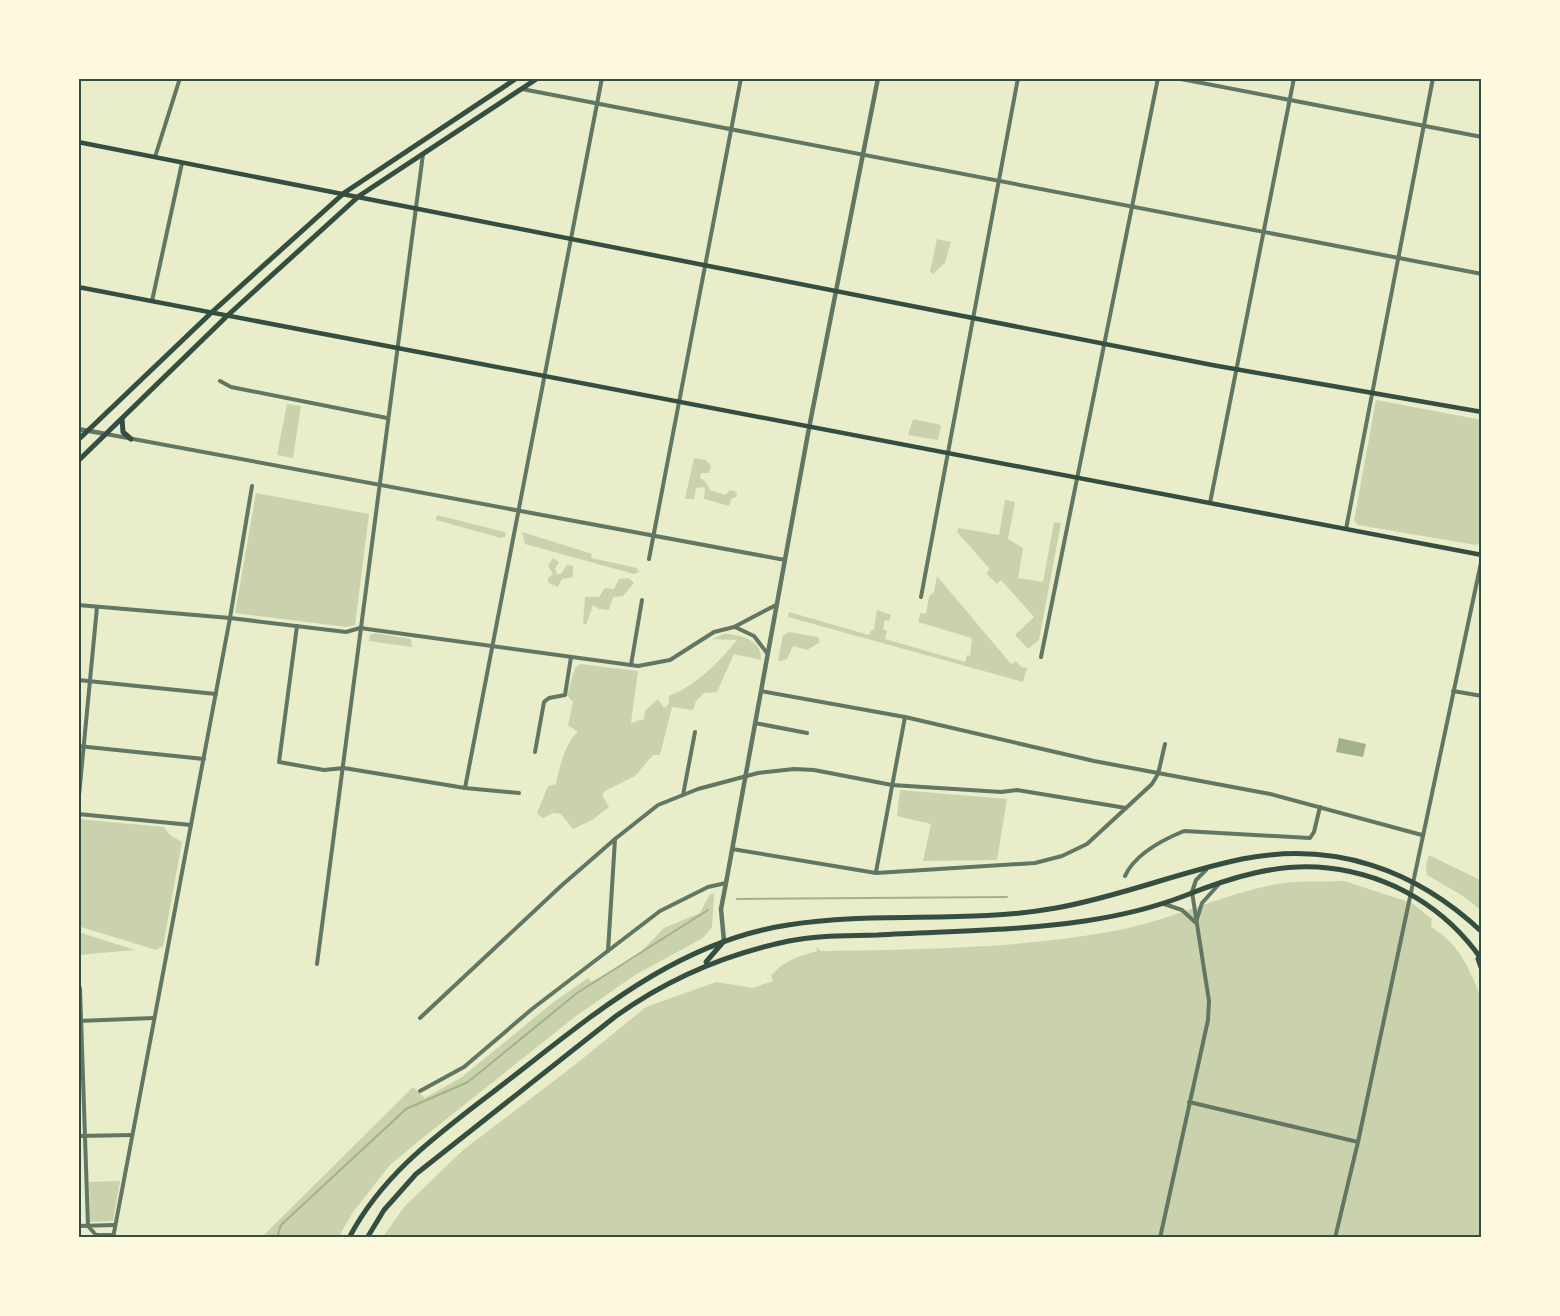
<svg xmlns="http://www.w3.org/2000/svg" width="1560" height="1316" viewBox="0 0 1560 1316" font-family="Rubik,sans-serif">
	<rect width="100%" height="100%" fill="#e9edc9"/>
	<!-- green -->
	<g fill="#cad2ad">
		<polygon points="937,239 951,242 945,263 933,274 930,272"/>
		<polygon points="1376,400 1482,420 1482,541 1476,545 1358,525 1354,521"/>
		<polygon points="287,404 301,406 293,458 277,455"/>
		<polygon points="913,419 941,425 938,440 908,435"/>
		<polygon points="694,458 706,460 711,466 709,473 701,473 700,478 706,482 710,490 725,495 730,490 737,492 736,497 731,499 729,506 704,499 705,488 702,487 696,488 694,499 685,499"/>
		<polygon points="256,493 369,514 355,625 347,627 235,613"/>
		<polygon points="1005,500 1015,502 1008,539 1023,548 1018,578 1043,582 1054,522 1061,523 1039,640 1028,649 1015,635 1034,617 1001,580 997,584 986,573 990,569 957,532 958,528 999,535"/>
		<polygon points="437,515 505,532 506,536 501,538 436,520"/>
		<polygon points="522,532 592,554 591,558 637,568 639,572 634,574 525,544"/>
		<polygon points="553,558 559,562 555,569 557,574 561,574 567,565 573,566 573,577 562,579 558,587 548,583 548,578 553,574 548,566"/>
		<polygon points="937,576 1011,664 1016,661 1021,667 1027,668 1023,682 788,617 789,612 869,635 871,630 874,630 877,610 891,615 889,621 885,620 883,629 887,631 885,639 965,662 967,655 970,656 972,638 918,622 920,613 926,614 929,596 934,592"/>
		<polygon points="629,578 634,583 623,596 613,597 609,610 599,609 593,605 586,625 583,623 585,597 599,597 605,588 614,589 619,579"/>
		<polygon points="789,632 818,637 820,642 807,650 793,646 787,659 781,661 778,660 783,635"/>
		<polygon points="375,633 411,639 412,647 369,641 370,635"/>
		<path d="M724,634C739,634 763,640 761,660L734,654L717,692L704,693L696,701L693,710L672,707L660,755H653L635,776L605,791L602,795L609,807L592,820L573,829L561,814L553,813L543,818L537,813L548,786L556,784C559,768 566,741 578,732L568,725L573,702L567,695L575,668L580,664L638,671L631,723L644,719L645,711L658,699L664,708L669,704V696C697,685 718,663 737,640L712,639Z"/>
		<polygon points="900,790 1007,799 997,860 923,861 931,824 897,816"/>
		<polygon points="78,819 164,827 170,835 182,842 163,946 156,950 78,926"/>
		<polygon points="1429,855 1482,881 1482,911 1463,896 1427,875 1426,864"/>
		<path d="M1344,881L1412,903L1432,919L1431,927C1460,944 1470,970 1482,1000V1238H382L405,1206L462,1151L576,1064L646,1007L716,982L753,988L773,981L771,975L782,965L795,958L817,951L816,947L821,951C922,949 1024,949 1124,929C1174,918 1222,895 1272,885C1295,880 1321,882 1344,881Z"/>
		<polygon points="710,894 714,894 712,927 703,938 635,975 576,1016 425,1136 390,1165 353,1212 338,1238 264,1238 264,1235 413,1087 425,1098 462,1077 551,1004 588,978 591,982 635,958 664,928 700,913"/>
		<polygon points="78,932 135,950 78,955"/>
		<polygon points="120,1181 113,1221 90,1222 89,1182"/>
	</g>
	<!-- water -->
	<polygon fill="#a3b18a" points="1339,738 1366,744 1363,757 1336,752"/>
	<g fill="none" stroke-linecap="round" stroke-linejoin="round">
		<!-- stream -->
		<g stroke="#a3b18a" stroke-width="2">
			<polyline points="737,899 1007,897"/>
			<polyline points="277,1238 281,1225 406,1109 468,1082 577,993 708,910"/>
		</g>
		<!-- minor -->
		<g stroke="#617663" stroke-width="4">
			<polyline points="1176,78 1482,137"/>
			<polyline points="522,89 1482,274"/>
			<polyline points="155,157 180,78"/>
			<polyline points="152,301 182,163"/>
			<polyline points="220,381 231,387 387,418"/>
			<polyline points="106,434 785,560"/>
			<polyline points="1210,503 1294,78"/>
			<polyline points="1346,529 1433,78"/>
			<polyline points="649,559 741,78"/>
			<polyline points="921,597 1018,78"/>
			<polyline points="78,605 230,618 346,632 360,628 638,666 670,660 714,632 734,627 776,605"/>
			<polyline points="297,626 279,762 324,770 344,768 465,788 519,793"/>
			<polyline points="735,627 754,636 767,653"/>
			<polyline points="1041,657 1158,78"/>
			<polyline points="631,665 642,600"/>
			<polyline points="78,680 216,694"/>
			<polyline points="761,691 905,717 1094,761 1270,794 1422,835"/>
			<polyline points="1453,691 1482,696"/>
			<polyline points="755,723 807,733"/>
			<polyline points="78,746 204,759"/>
			<polyline points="535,752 544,702 549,698 565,695 571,657"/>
			<polyline points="465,788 602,78"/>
			<polyline points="683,795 695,732"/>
			<polyline points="78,806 97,607"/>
			<polyline points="78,814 191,825"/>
			<polyline points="732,849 876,873 1035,863 1062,856 1087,844 1152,784 1158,774 1165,744"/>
			<polyline points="876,872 905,717"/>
			<path d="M1125,876C1135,854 1162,840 1184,831L1310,838L1314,832L1320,807"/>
			<polyline points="1164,904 1182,910 1195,922"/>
			<polyline points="1197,919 1202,903 1220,883"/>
			<polyline points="608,951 615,839"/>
			<polyline points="317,964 423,154"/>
			<polyline points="80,988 88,1226"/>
			<polyline points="420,1018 561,886 615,839 658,805 698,789 758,773 794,769 814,770 892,785 1001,792 1017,790 1126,808"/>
			<polyline points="78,1021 154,1018"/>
			<polyline points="420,1091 464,1067 532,1009 660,911 708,887 726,883"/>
			<polyline points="1189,1102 1358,1142"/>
			<polyline points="78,1136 132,1135"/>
			<polyline points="78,1226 115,1225"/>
			<polyline points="88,1226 96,1235 113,1235"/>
			<polyline points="113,1238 230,618 252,486"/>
			<polyline points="1160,1238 1208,1020 1209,1001 1192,892 1196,880 1206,870"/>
			<polyline points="1335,1238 1358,1142 1482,558"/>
		</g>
		<!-- tertiary -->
		<g stroke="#617663" stroke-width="4.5">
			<polyline points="78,429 106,434"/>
			<polyline points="724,941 721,909 726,883 809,428 878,78"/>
		</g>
		<!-- secondary -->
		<g stroke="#344e41" stroke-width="4.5">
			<polyline points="78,142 1212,365 1482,412"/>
			<polyline points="78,287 1482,555"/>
		</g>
		<!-- primary -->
		<g stroke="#344e41" stroke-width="5">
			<polyline points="122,419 123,432 131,439"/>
			<polyline points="78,440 211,313 344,193 517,78"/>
			<polyline points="78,461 227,316 359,196 538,78"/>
			<polyline points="1478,959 1482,970"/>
			<polyline points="706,962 724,941"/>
			<path d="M349,1238C385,1169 447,1128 506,1082C593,1015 676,942 788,925C876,911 968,924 1056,908C1119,897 1179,872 1242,859C1334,841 1415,869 1482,932"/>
			<path d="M367,1238L384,1210L416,1174L616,1016C669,978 726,954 789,941C817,935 848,936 877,935C946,931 1017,931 1085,921C1118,916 1153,908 1184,896C1229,878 1279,862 1328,868C1391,875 1446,908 1482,960"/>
		</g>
	</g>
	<!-- border -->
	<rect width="1560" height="1316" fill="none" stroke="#fefae0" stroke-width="159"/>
	<rect x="80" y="80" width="1400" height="1156" fill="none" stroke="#344e41" stroke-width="2"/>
</svg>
